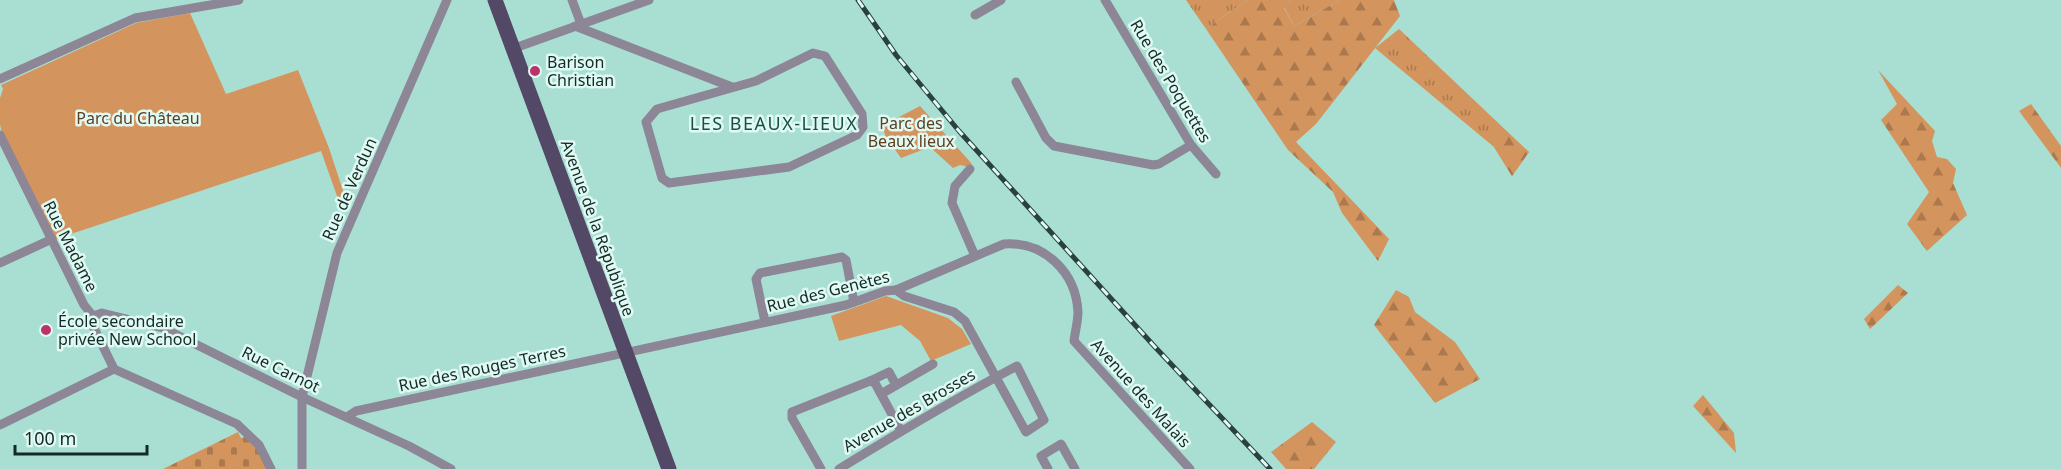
<svg xmlns="http://www.w3.org/2000/svg" width="2061" height="469" viewBox="0 0 2061 469" font-family="'Noto Sans',sans-serif">
	<defs>
		<pattern id="grass-tufts" width="24" height="20" patternUnits="userSpaceOnUse" patternTransform="scale(1.5)"><rect width="24" height="20" fill="#d4945e"/><path d="M3 7l-1-3M5 7V3M7 7l1-3M15 17l-1-3M17 17v-4M19 17l1-3" fill="none" stroke="#ab794d"/></pattern>
		<pattern id="forest-firs" width="22" height="20" patternUnits="userSpaceOnUse" patternTransform="scale(1.5)"><rect width="22" height="20" fill="#d4945e"/><path d="M5 1l3.5 6h-7zM16 11l3.5 6h-7z" fill="#ab794d"/></pattern>
		<pattern id="cemetery-stones" width="16" height="16" patternUnits="userSpaceOnUse" patternTransform="scale(1.5)"><rect width="16" height="16" fill="#d4945e"/><path d="M2 7V4a2 2 0 0 1 4 0v3zM10 15v-3a2 2 0 0 1 4 0v3z" fill="#ab794d"/></pattern>
	</defs>
	<rect width="100%" height="100%" fill="#a9dfd3"/>
	<!-- grass -->
	<g fill="url(#grass-tufts)">
		<polygon points="1186,0 1247,0 1206,29"/>
		<polygon points="1291,0 1340,0 1294,26 1284,7"/>
		<polygon points="1399,29 1529,152 1512,176 1494,147 1375,48"/>
	</g>
	<!-- forest -->
	<g fill="url(#forest-firs)">
		<polygon points="1247,0 1291,0 1284,8 1294,26 1340,0 1394,0 1400,16 1316,124 1296,142 1389,239 1378,261 1342,213 1333,192 1288,150 1206,29"/>
		<polygon points="1878,70 1935,131 1932,141 1937,157 1947,159 1956,169 1953,183 1967,215 1927,251 1907,224 1929,192 1881,120 1897,104"/>
		<polygon points="2031,104 2061,146 2061,168 2019,111"/>
		<polygon points="1501,128 1529,152 1512,176 1494,147"/>
		<polygon points="1898,285 1908,293 1870,329 1864,319"/>
		<polygon points="1396,290 1409,297 1415,312 1455,342 1480,379 1435,403 1374,325"/>
		<polygon points="1703,395 1734,433 1736,453 1693,406"/>
		<polygon points="1312,422 1336,442 1314,469 1286,469 1271,452"/>
	</g>
	<!-- cemetery -->
	<polygon fill="url(#cemetery-stones)" points="238,432 241,438 245,437 255,445 267,469 163,469"/>
	<!-- green -->
	<g fill="#d4945e">
		<polygon points="190,13 226,94 298,70 329,148 348,206 342,210 321,151 56,239 3,140 0,124 0,98 3,89 1,85 136,23"/>
		<polygon points="920,106 972,164 969,167 960,165 953,168 930,147 901,158 886,137 882,126"/>
		<polygon points="886,296 948,318 962,329 971,344 931,361 920,341 901,325 839,341 831,316"/>
	</g>
	<g fill="none" stroke-linecap="round" stroke-linejoin="round">
		<!-- street -->
		<g stroke="#8c8697" stroke-width="9">
			<polyline points="572,0 581,24"/>
			<polyline points="1105,0 1191,145 1216,174"/>
			<polyline points="975,15 1001,0"/>
			<polyline points="575,26 732,87"/>
			<polyline points="512,49 649,0"/>
			<polygon points="813,53 825,56 862,114 863,127 857,135 789,167 669,183 662,178 646,122 657,109 756,81"/>
			<polyline points="0,79 135,18 239,0"/>
			<polyline points="1016,82 1046,138 1054,146 1153,165 1159,164 1191,145"/>
			<polyline points="0,135 84,305 93,316 92,324 114,369"/>
			<polyline points="970,169 955,186 952,203 975,256"/>
			<polyline points="0,263 52,239"/>
			<polyline points="93,316 102,313 163,328 302,397 409,446 451,469"/>
			<polyline points="765,322 756,279 760,273 842,257 846,260 854,302"/>
			<polyline points="114,369 237,424 259,445 271,469"/>
			<polyline points="870,381 889,372 896,385"/>
			<polyline points="881,394 933,364"/>
			<path d="M347,417L356,411L846,305L885,291L896,290L1004,244C1044,241 1076,272 1078,312C1078,321 1075,332 1074,341L1190,469"/>
			<polyline points="0,425 114,369"/>
			<polyline points="302,469 302,397 337,253 447,0"/>
			<polyline points="821,469 792,418 792,412 870,381 875,383 901,431"/>
			<path d="M839,469C898,433 956,398 1017,366L1044,420L1026,432L965,321L954,312L904,296L896,290"/>
			<polyline points="1048,469 1041,456 1061,444 1075,469"/>
		</g>
		<!-- primary -->
		<polyline stroke="#534866" stroke-width="15" points="495,0 669,469"/>
		<!-- rail casing -->
		<g stroke="#29423d" stroke-width="5">
			<polyline id="rail" points="858,0 896,55 959,131 1155,347 1270,469"/>
		</g>
		<!-- rail -->
		<use href="#rail" stroke="#dff9f3" stroke-width="3" stroke-dasharray="9" stroke-linecap="butt"/>
	</g>
	<!-- markers -->
	<g fill="#bc326b" stroke="#dff9f3" stroke-width="2">
		<circle cx="535" cy="71" r="6"/>
		<circle cx="46" cy="330" r="6"/>
	</g>
	<g text-anchor="middle" stroke-width="5" stroke-linejoin="round" paint-order="stroke">
		<!-- poi labels -->
		<g font-size="16" fill="#152a26" stroke="#dff9f3" text-anchor="start">
			<text x="547" y="68">Barison<tspan x="547" dy="18">Christian</tspan></text>
			<text x="58" y="327">École secondaire<tspan x="58" dy="18">privée New School</tspan></text>
		</g>
		<!-- street labels -->
		<g font-size="16" fill="#152a26" stroke="#dff9f3">
			<text transform="translate(1171 81) rotate(59)" y="6">Rue des Poquettes</text>
			<text transform="translate(349 189) rotate(-66)" y="6">Rue de Verdun</text>
			<text transform="translate(598 228) rotate(70)" y="6">Avenue de la République</text>
			<text transform="translate(71 246) rotate(63)" y="6">Rue Madame</text>
			<text transform="translate(828 291) rotate(-14)" y="6">Rue des Genètes</text>
			<text transform="translate(482 368) rotate(-12)" y="6">Rue des Rouges Terres</text>
			<text transform="translate(281 369) rotate(26)" y="6">Rue Carnot</text>
			<text transform="translate(1141 393) rotate(48)" y="6">Avenue des Malais</text>
			<text transform="translate(909 410) rotate(-30)" y="6">Avenue des Brosses</text>
		</g>
		<!-- park labels -->
		<g font-size="16" fill="#5f3d20" stroke="#dff9f3">
			<text x="138" y="124">Parc du Château</text>
			<text x="911" y="129">Parc des<tspan x="911" dy="18">Beaux lieux</tspan></text>
		</g>
		<!-- neighbourhood labels -->
		<g font-size="18" letter-spacing="1.5" fill="#194f46" stroke="#dff9f3">
			<text x="774" y="130">LES BEAUX-LIEUX</text>
		</g>
	</g>
	<!-- scale -->
	<path d="M15 445v9h132v-9" fill="none" stroke="#152a26" stroke-width="3"/>
	<text x="24" y="445" font-size="18" fill="#152a26" stroke="#dff9f3" stroke-width="4.5" paint-order="stroke">100 m</text>
</svg>
